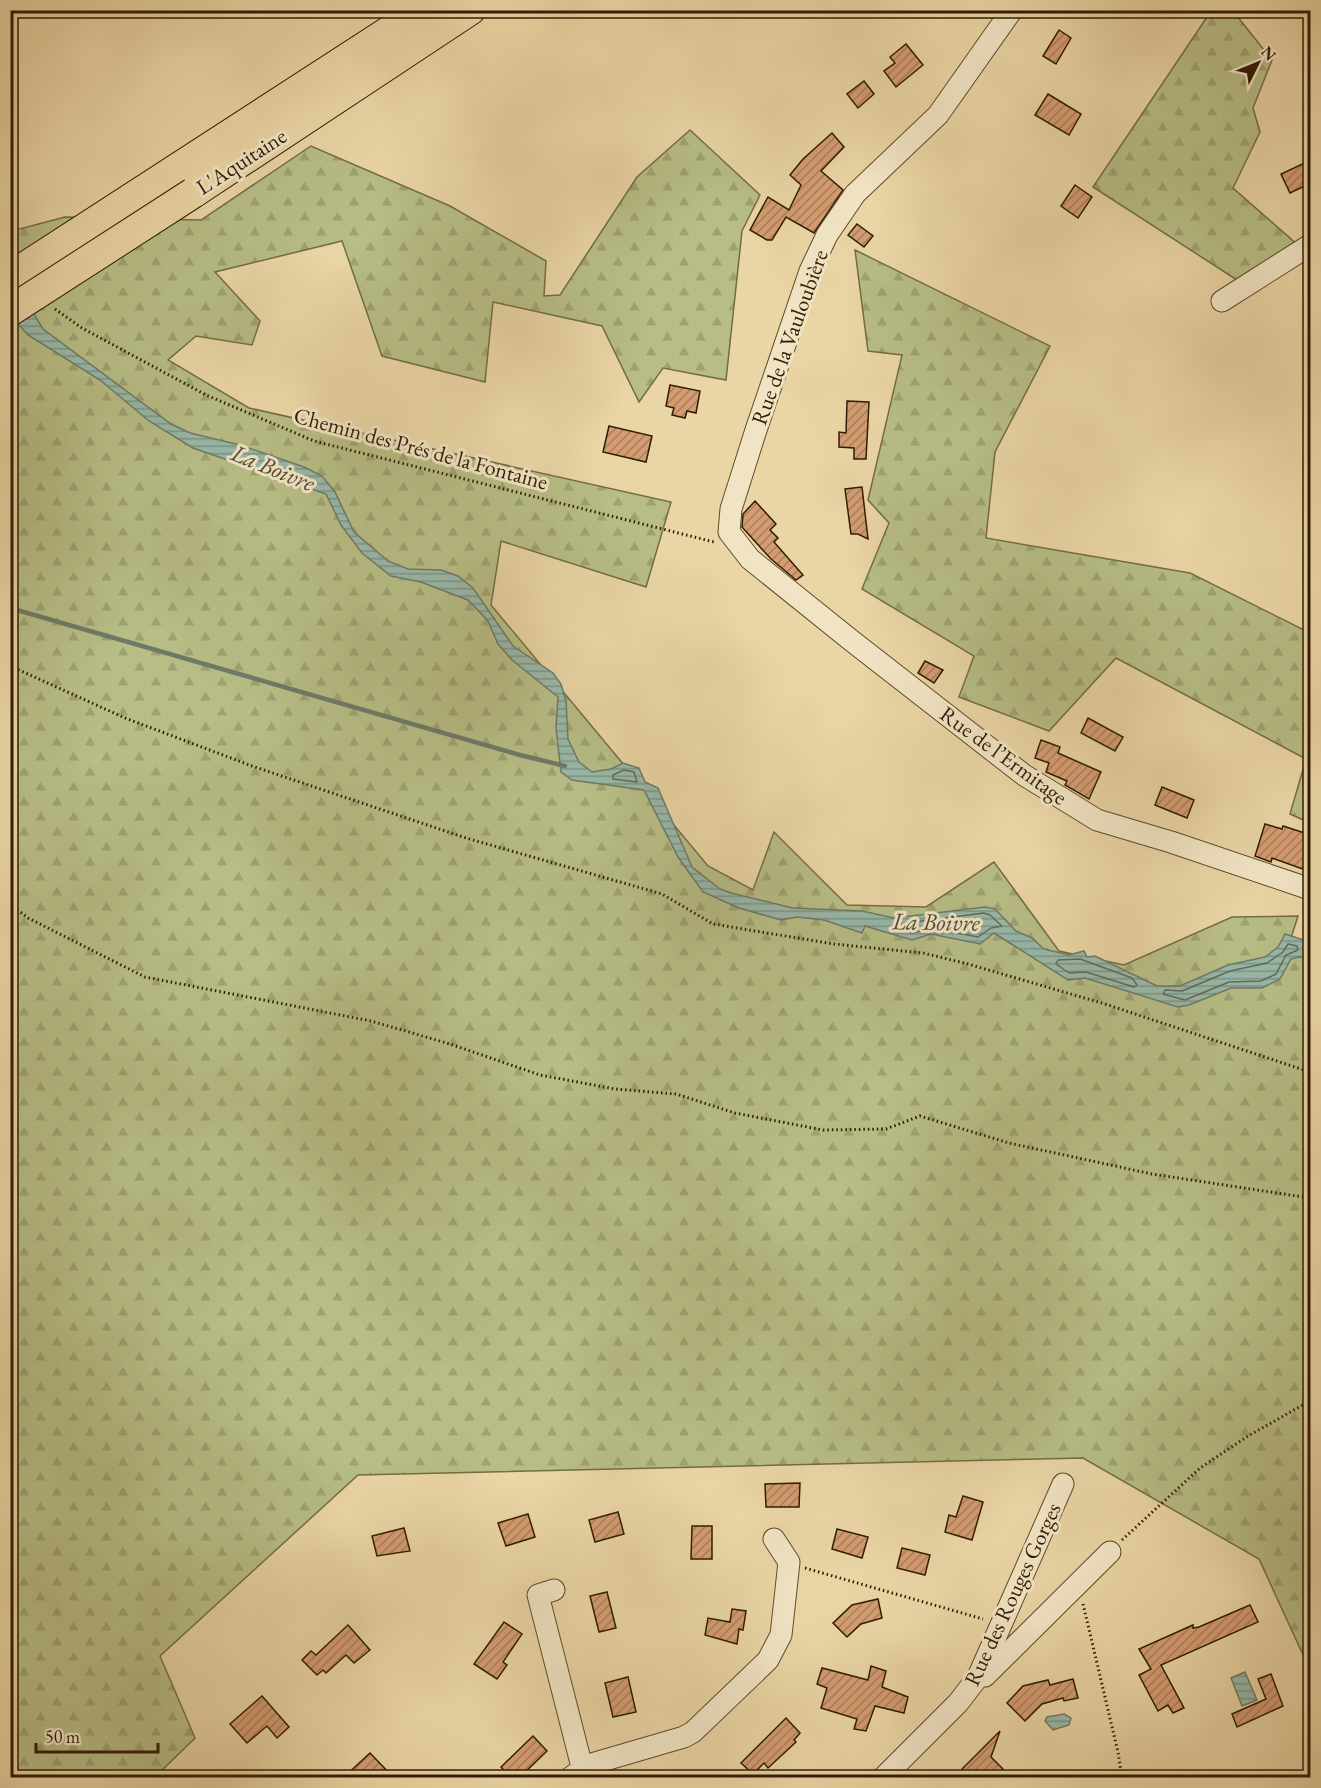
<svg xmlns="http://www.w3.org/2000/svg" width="1321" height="1788" viewBox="0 0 1321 1788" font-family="'EB Garamond',serif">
	<defs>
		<pattern id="forest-firs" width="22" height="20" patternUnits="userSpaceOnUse" patternTransform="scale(1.5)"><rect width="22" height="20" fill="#b7bd85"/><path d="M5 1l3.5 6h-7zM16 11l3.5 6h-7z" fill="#9ea271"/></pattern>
		<pattern id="water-rules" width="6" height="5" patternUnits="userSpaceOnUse" patternTransform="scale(1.5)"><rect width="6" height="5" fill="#98b8a9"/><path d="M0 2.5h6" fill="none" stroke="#7c9587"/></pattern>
		<pattern id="building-hatch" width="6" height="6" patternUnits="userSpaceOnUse" patternTransform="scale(1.5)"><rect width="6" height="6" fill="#d39c71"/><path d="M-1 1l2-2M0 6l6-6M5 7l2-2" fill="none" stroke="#ac7e5b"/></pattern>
	</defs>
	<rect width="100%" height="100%" fill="#ead5a4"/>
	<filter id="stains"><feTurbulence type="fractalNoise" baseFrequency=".00333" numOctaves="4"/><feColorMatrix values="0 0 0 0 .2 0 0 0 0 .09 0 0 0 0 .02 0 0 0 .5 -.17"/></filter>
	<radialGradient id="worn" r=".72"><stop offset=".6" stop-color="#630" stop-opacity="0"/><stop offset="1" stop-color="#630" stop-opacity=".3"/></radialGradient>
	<!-- forest -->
	<g fill="url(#forest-firs)" stroke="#746c44" stroke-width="1.5">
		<polygon points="1211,11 1233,11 1272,60 1253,108 1260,132 1233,188 1308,254 1251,289 1093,187"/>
		<polygon points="690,130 760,195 742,231 726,380 663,368 639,402 602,326 493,302 485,382 382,356 342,241 215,272 260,321 252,345 196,336 168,360 249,408 671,502 646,587 501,541 491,605 708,866 753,890 774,832 847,905 926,907 994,862 1059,951 1124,965 1232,917 1298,916 1291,938 1310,942 1310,1670 1259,1559 1083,1458 358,1475 160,1656 195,1738 155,1777 11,1777 10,223 16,230 65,217 201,220 311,146 450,206 546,261 544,296 560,295 637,177"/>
		<polygon points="855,250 1050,346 995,452 986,538 1190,573 1310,633 1310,823 1290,814 1306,759 1116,658 1049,731 959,697 974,656 862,589 889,523 868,500 902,355 868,351"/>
	</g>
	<!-- water -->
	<g fill="url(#water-rules)" stroke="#6e7a67" stroke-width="1.5">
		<polygon points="10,288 27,303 43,329 171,424 190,433 240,445 304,467 322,476 335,492 354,532 388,561 408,569 441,570 458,576 473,588 513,646 553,673 561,684 566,701 568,739 579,762 592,772 611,769 623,763 639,768 645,782 658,788 692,867 720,889 731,893 793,908 862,911 894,918 985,907 995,909 1016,931 1032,938 1044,949 1069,955 1084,951 1087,957 1095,956 1157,986 1180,986 1228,965 1265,957 1278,947 1285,934 1310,942 1310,959 1299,957 1291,959 1280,979 1262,988 1231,988 1189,1005 1178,1007 1085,978 1068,980 994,933 980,944 931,934 912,940 865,926 862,933 824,920 797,917 781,920 739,908 703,892 678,857 644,790 572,780 561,772 556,728 558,697 512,660 498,644 488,621 468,600 421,582 391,576 362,553 341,525 326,494 193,448 149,421 100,380 28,335 11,316"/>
		<polygon points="1245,1672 1257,1700 1242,1706 1231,1678"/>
		<polygon points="1064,1714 1071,1718 1069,1725 1053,1730 1045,1721 1047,1717"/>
	</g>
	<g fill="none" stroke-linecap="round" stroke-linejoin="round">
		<!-- shore -->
		<g stroke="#646a56" stroke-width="1.5">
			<polygon points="624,770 634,772 637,782 613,779 613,775"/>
			<polygon points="984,913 990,915 1002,926 991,928 978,937 932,928 912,933 896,927 898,924"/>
			<polygon points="1288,944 1297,946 1298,950 1286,955 1276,974 1261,981 1229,982 1185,1000 1163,994 1165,990 1182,991 1230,971 1267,963 1283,952"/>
			<polygon points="1080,959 1132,978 1137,985 1134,987 1086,972 1069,973 1056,964 1058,960"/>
		</g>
		<!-- stream -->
		<polyline stroke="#6e7a67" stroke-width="4.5" points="10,608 520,755 565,766"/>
	</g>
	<!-- building -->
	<g fill="url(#building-hatch)" stroke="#301c03" stroke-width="1.5">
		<polygon points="1059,30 1071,38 1056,64 1043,56"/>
		<polygon points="906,44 923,65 896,87 884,71 895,63 890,57"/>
		<polygon points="864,81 874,94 858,108 847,94"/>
		<polygon points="1048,94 1081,114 1069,135 1035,115"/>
		<polygon points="832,133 844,147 821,171 843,190 814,233 786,217 772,240 767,240 750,230 768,197 789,210 801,185 790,175 803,159"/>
		<polygon points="1311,160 1311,183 1290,193 1281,174"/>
		<polygon points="1075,185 1092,197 1078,218 1061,206"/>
		<polygon points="857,224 873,236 864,247 848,235"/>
		<polygon points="670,385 700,391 696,413 687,411 685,418 672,415 674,408 666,406"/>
		<polygon points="847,401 869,402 866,459 854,459 854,448 839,447 839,432 846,433"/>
		<polygon points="609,426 652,436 646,462 603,452"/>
		<polygon points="862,487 868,539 858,534 851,534 845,489"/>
		<polygon points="755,501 776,524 770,530 778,538 774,542 803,575 796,580 771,559 742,527 743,514"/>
		<polygon points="925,661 943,670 934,683 918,673"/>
		<polygon points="1088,718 1123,737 1115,751 1081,733"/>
		<polygon points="1041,740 1060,747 1058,753 1101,772 1089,799 1065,785 1067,781 1046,772 1049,763 1035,758"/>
		<polygon points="1162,787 1194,800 1187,818 1155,805"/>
		<polygon points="1265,824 1282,829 1283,826 1311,835 1311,872 1272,858 1271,862 1255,856"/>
		<polygon points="800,1483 799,1507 766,1507 765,1484"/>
		<polygon points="963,1496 983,1502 972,1540 945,1532 949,1515 956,1517"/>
		<polygon points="618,1512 624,1534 595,1542 589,1520"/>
		<polygon points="528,1514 535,1537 506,1546 498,1523"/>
		<polygon points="692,1526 712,1526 712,1559 691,1559"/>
		<polygon points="404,1528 410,1551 377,1556 372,1536"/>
		<polygon points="837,1529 868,1537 862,1558 832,1549"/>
		<polygon points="902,1548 930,1555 925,1575 897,1568"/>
		<polygon points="607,1592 616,1628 599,1632 590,1596"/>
		<polygon points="878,1599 882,1618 861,1624 847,1637 833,1623 852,1605"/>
		<polygon points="1250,1605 1258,1622 1161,1665 1184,1708 1173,1713 1168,1705 1158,1711 1139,1675 1151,1669 1139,1649 1193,1625 1193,1628 1199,1627"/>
		<polygon points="732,1609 746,1611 743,1630 739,1629 737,1644 705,1635 708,1618 730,1622"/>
		<polygon points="504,1622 522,1634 503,1662 507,1665 497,1679 474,1664"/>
		<polygon points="348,1625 370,1650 354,1663 346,1655 326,1673 323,1670 317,1675 302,1660 311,1651 316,1655"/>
		<polygon points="871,1666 886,1671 882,1687 908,1697 904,1713 875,1706 866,1731 854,1729 857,1719 821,1708 827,1688 817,1684 822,1668 868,1680"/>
		<polygon points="1271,1674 1283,1706 1237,1727 1232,1714 1266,1699 1258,1679"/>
		<polygon points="628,1677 636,1712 613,1717 605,1683"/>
		<polygon points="1073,1679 1078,1698 1064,1701 1063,1698 1042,1704 1025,1721 1007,1703 1023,1686 1048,1680 1050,1685"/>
		<polygon points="262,1696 289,1727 277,1738 267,1726 247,1743 230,1724"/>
		<polygon points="786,1718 800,1733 794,1740 796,1742 768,1768 764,1763 753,1774 741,1763"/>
		<polygon points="1000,1731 991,1757 1003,1769 995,1778 960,1778 964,1772 962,1769"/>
		<polygon points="533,1736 547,1751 519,1778 511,1778 501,1767"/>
		<polygon points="370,1753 394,1778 343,1778"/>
	</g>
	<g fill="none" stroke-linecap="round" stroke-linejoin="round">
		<!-- minor casing -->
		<g stroke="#5e4a2b" stroke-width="23">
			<g id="minor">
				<polyline points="1012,10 938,115 855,194 827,235 810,271 756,430 731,509 729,532 750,559 852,641 1024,775 1097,820 1171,842 1310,889"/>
				<polyline points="1222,301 1310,245"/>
				<polyline points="554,1590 538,1595 582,1767"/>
				<polyline points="985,1676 1110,1552"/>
				<polyline points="570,1778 588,1765 684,1737 693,1732 768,1660 781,1635 789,1562 774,1539"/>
				<polyline points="883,1778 958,1703 978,1677 1063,1484"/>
			</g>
		</g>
		<!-- highway casing -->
		<g stroke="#301c03" stroke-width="32">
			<g id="highway">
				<polyline points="193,193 470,10"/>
				<polyline points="10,277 422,10"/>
			</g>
		</g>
		<!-- path -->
		<g stroke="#301c03" stroke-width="3" stroke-dasharray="1.5 3" stroke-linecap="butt">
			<polyline points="55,309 82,328 206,395 314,441 714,542"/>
			<polyline points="10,666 125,718 252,766 466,838 662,894 713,924 834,944 923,953 968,964 1105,1004 1310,1072"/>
			<polyline points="10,904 28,918 145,977 371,1021 450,1044 540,1075 615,1089 676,1094 735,1113 823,1130 886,1129 920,1116 1009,1143 1152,1174 1310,1198"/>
			<polyline points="1122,1540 1200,1468 1248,1436 1310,1401"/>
			<polyline points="805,1568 983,1619"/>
			<polyline points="1083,1604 1118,1752 1121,1772 1118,1778"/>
		</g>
		<!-- minor -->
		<use href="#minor" stroke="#f1e4c4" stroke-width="21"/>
		<!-- highway -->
		<use href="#highway" stroke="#ead5a4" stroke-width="30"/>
		<!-- highway-bridge casing -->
		<g stroke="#301c03" stroke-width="32" stroke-linecap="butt">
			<polyline id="highway-bridge" points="10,311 193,193"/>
		</g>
		<!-- highway-bridge -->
		<use href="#highway-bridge" stroke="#ead5a4" stroke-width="30"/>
	</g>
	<g text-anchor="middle" stroke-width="6" stroke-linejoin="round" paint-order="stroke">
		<!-- street labels -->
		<g font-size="22" fill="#301c03" stroke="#f1e4c4">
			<text transform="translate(241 161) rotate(-33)" y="8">L'Aquitaine</text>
			<text transform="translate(789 337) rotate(-70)" y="8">Rue de la Vauloubière</text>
			<text transform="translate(421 448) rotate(15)" y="8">Chemin des Prés de la Fontaine</text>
			<text transform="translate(1004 755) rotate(36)" y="8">Rue de l’Ermitage</text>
			<text transform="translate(1012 1594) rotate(-65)" y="8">Rue des Rouges Gorges</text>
		</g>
		<!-- water labels -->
		<g font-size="24" font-style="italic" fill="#4f4b35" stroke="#f1e4c4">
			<text transform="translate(273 468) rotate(22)" y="8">La Boivre</text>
			<text transform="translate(936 922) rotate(1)" y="8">La Boivre</text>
		</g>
	</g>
	<!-- margin -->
	<rect width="1321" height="1788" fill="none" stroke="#ead5a4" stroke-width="36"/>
	<rect x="12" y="12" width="1297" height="1764" fill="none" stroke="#301c03" stroke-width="3"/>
	<rect x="18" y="18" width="1285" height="1752" fill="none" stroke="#301c03" stroke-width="1.5"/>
	<!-- north arrow -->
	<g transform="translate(1258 63) rotate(47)" stroke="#f1e4c4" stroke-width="4.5" paint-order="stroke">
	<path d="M0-4.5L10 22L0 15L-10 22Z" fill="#301c03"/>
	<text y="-9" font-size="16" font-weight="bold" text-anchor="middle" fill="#301c03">N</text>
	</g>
	<!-- scale -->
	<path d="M36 1743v9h122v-9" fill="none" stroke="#301c03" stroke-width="3"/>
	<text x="45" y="1743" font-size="18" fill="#301c03" stroke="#f1e4c4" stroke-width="4.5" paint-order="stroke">50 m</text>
	<rect width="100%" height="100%" filter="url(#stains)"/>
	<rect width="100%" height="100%" fill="url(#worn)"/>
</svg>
